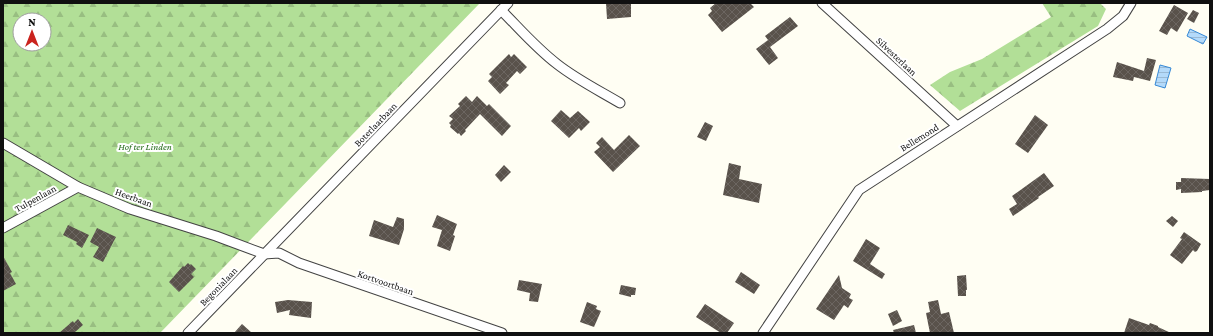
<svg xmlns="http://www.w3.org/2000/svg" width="1213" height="336" viewBox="0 0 1213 336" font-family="'Crimson Pro',serif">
	<defs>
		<pattern id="forest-firs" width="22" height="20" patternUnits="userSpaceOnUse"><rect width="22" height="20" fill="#b2df97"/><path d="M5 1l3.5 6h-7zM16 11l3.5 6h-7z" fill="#98be81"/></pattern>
		<pattern id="water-rules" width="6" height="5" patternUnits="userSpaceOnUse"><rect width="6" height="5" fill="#b4dafa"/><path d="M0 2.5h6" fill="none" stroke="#9abad5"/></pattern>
		<pattern id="building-cross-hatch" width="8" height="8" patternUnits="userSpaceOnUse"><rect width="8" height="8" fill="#59524b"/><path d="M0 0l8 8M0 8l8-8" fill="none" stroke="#6c6661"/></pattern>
	</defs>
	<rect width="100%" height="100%" fill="#fffef3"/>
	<!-- forest -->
	<g fill="url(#forest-firs)" fill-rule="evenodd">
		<path d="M3,3H480L160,333H3ZM20,20H44V44H20Z"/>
		<polygon points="1042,3 1100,3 1106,9 1098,26 960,111 930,85 950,72 982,59 1051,17"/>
	</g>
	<!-- water -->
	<g fill="url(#water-rules)" stroke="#3689d6">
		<polygon points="1190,29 1207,37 1203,44 1187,36"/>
		<polygon points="1160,65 1171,68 1165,88 1155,85"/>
	</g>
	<!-- building -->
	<g fill="url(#building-cross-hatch)">
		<polygon points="606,3 631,3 631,17 607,19"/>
		<polygon points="716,3 750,3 754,7 722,32 708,15 712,11 710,8"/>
		<polygon points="1174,5 1188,13 1177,32 1171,28 1167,35 1159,31"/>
		<polygon points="1193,10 1199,13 1194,23 1187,19"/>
		<polygon points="790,17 798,26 770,47 778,58 769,65 756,49 768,40 765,36"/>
		<polygon points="509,54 511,57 514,54 527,67 520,74 517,71 506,83 509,85 500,94 488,81 492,77 489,74"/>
		<polygon points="1147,58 1156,60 1150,81 1134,77 1133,81 1113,77 1117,62 1144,71"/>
		<polygon points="466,96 472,102 477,96 487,106 489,104 511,126 502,136 480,114 465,130 466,131 461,136 459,133 458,134 450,127 451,125 449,123 453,119 449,116 460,106 458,104"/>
		<polygon points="561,110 570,118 578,111 590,122 581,131 579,128 569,138 551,121"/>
		<polygon points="1035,115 1048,125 1028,153 1015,144"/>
		<polygon points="705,122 713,126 706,141 697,137"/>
		<polygon points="629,135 640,146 613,172 594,152 600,147 596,143 602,137 614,150"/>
		<polygon points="729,163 741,166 739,179 762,184 759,203 723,195"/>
		<polygon points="504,165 511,172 501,182 495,175"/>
		<polygon points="1044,173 1054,186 1038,197 1039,198 1013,216 1009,209 1017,204 1012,196"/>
		<polygon points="1181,178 1210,179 1210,190 1202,191 1202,192 1181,193 1181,189 1176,190 1176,182 1181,182"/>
		<polygon points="437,215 457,224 453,235 455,236 450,251 437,246 442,230 432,227"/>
		<polygon points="1172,216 1178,221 1173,227 1166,221"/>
		<polygon points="397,217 404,219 404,229 399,245 369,236 374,220 393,227"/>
		<polygon points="68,225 89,235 82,248 76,244 77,242 63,235"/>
		<polygon points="97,228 116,237 103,262 93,257 99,247 90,242"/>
		<polygon points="1184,232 1201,244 1197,251 1195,252 1193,250 1182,264 1170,255 1182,239 1180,238"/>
		<polygon points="866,239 880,248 870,264 885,274 882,279 853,261"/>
		<polygon points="3,256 12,272 10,273 16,284 3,291"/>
		<polygon points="188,263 190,265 191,264 196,269 191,274 194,277 179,292 169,282 183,266 184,267"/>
		<polygon points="741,272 760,285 754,294 735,282"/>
		<polygon points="839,275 842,288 851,294 849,298 853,300 848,308 844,305 834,320 816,309"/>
		<polygon points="966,275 967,290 966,290 966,296 958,296 957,276"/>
		<polygon points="519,280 542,284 538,302 529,301 530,293 517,290"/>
		<polygon points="621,285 636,288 635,295 631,295 631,297 619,294"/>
		<polygon points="288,300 312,302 311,318 289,315 290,310 277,313 275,302"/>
		<polygon points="938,300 941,314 949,312 954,333 930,333 926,313 930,312 928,302"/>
		<polygon points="587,302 597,306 596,309 601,311 594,327 580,322"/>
		<polygon points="705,304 734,323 727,333 721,333 696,317"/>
		<polygon points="897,310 902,321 893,326 888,314"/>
		<polygon points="1129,318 1149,325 1150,323 1158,326 1158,327 1171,333 1124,333"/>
		<polygon points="78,319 83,325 74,333 59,333 73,321 74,323"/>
		<polygon points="242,324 252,333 234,333"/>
		<polygon points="914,325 916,333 894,333 893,330"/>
	</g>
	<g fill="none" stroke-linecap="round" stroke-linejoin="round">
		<!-- street casing -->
		<g stroke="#434343" stroke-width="11">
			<g id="street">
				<polyline points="822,3 957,126"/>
				<path d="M501,10C519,28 536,48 557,64C576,79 598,90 620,103"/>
				<polyline points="3,143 78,187 130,209 216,236 264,254 279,253 299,263 502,333"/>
				<polyline points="3,228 78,187"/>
				<polyline points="188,333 508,3"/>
				<polyline points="763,333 859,190 1107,29 1123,16 1131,3"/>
			</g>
		</g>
		<!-- street -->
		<use href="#street" stroke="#fff" stroke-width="9"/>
	</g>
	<g text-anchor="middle" stroke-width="4" stroke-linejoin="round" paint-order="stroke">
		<!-- street labels -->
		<g font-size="10" fill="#101010" stroke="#fff">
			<text transform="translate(897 56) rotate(43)" y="4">Silvesterlaan</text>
			<text transform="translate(375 124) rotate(-46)" y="4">Boterlaarbaan</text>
			<text transform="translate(919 137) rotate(-32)" y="4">Bellemond</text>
			<text transform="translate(134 197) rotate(20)" y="4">Heerbaan</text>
			<text transform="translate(35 198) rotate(-29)" y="4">Tulpenlaan</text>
			<text transform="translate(386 282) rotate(19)" y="4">Kortvoortbaan</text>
			<text transform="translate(218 286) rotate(-46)" y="4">Begonialaan</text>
		</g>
		<!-- park labels -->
		<g font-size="10" font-style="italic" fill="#256d1b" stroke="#fff">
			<text x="145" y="150">Hof ter Linden</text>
		</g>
	</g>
	<!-- border -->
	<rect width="1213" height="336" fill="none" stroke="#101010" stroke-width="8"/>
	<!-- north arrow -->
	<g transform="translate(32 32)"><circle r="19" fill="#ffffff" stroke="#9f9f9f"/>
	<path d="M0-3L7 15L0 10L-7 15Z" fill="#ca231e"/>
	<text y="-6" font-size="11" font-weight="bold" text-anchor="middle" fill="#101010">N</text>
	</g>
</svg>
